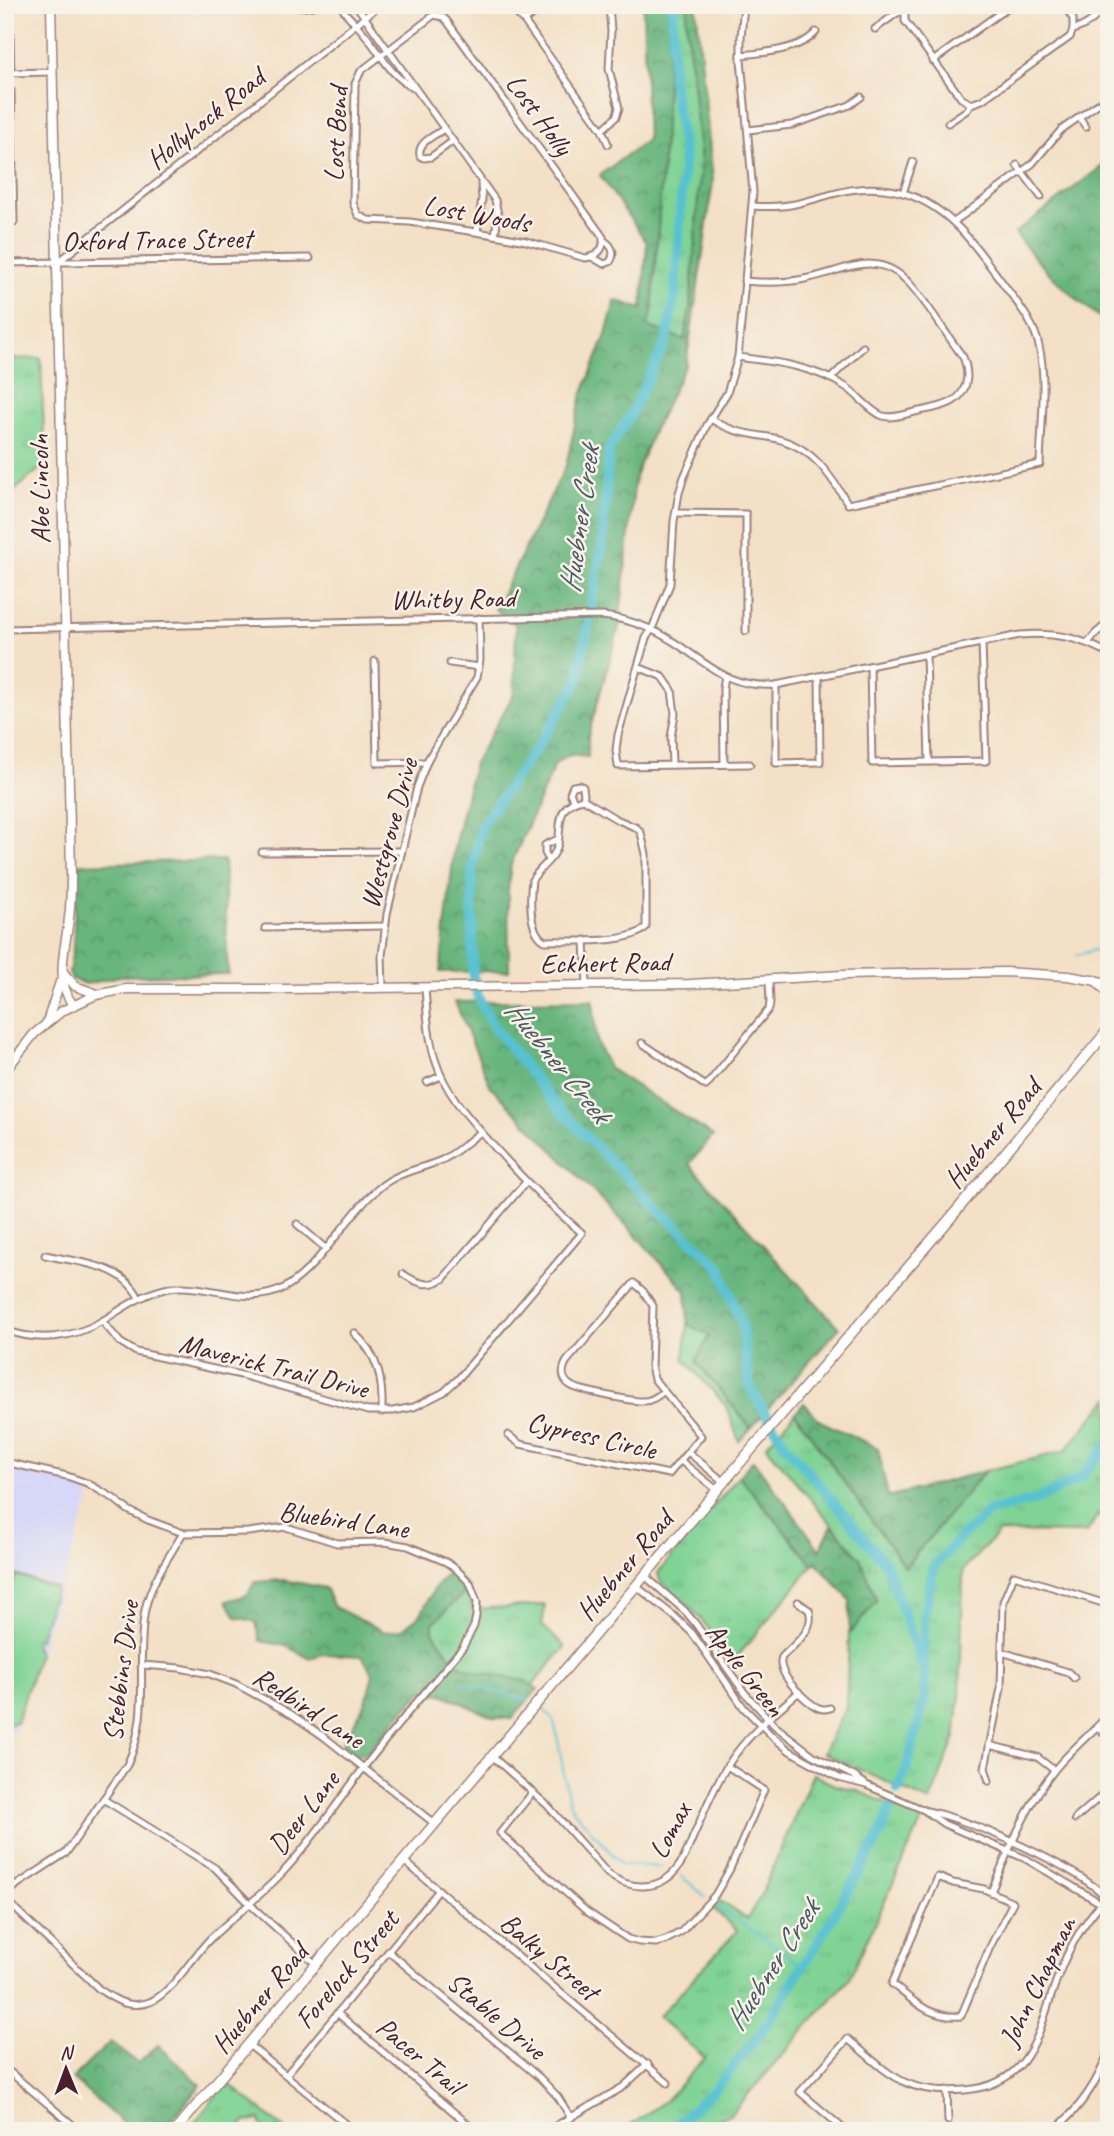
<svg xmlns="http://www.w3.org/2000/svg" width="1114" height="2136" viewBox="0 0 1114 2136" font-family="Caveat,sans-serif">
	<defs>
		<pattern id="grass-tufts" width="24" height="20" patternUnits="userSpaceOnUse" patternTransform="scale(1.75)"><rect width="24" height="20" fill="#80d395"/><path d="M3 7l-1-3M5 7V3M7 7l1-3M15 17l-1-3M17 17v-4M19 17l1-3" fill="none" stroke="#70b581"/></pattern>
		<pattern id="forest-crowns" width="20" height="18" patternUnits="userSpaceOnUse" patternTransform="scale(1.75)"><rect width="20" height="18" fill="#68b57e"/><path d="M2 6a3 3 0 1 1 6 0M12 15a3 3 0 1 1 6 0" fill="none" stroke="#589367"/></pattern>
	</defs>
	<rect width="100%" height="100%" fill="#f7f3e8"/>
	<filter id="ink" filterUnits="userSpaceOnUse"><feTurbulence type="fractalNoise" baseFrequency=".0143" numOctaves="2"/><feDisplacementMap in="SourceGraphic" scale="14" xChannelSelector="R" yChannelSelector="G"/><feConvolveMatrix kernelMatrix="1 2 1 2 8 2 1 2 1" color-interpolation-filters="sRGB"/></filter>
	<filter id="wash" filterUnits="userSpaceOnUse"><feTurbulence type="fractalNoise" baseFrequency=".00686" numOctaves="4" result="noise"/><feDisplacementMap in="SourceGraphic" scale="28" xChannelSelector="R" yChannelSelector="G"/><feGaussianBlur stdDeviation="1.57" result="paint"/><feColorMatrix in="noise" values="0 0 0 0 0 0 0 0 0 0 0 0 0 0 0 0 0 1.4 0 .05"/><feComposite in="paint" operator="in"/></filter>
	<g filter="url(#wash)">
		<rect width="100%" height="100%" fill="#f3e0c6"/>
		<!-- built -->
		<polygon fill="#d7d7f8" points="5,1467 69,1479 91,1494 18,1721 5,1750"/>
		<!-- grass -->
		<g fill="url(#grass-tufts)" stroke="#657960" stroke-width="2">
			<path d="M669,5H689L686,19L701,160L690,308L685,340L646,326L652,313C659,210 668,108 669,5Z"/>
			<polygon points="41,358 45,464 5,499 5,359"/>
			<polygon points="688,1324 710,1335 696,1362 751,1428 739,1441 726,1406 684,1359"/>
			<polygon points="1109,1398 1109,1500 1086,1533 999,1532 963,1570 960,1695 955,1737 930,1802 823,1753 846,1707 849,1634 876,1601 860,1558 766,1446 795,1413 905,1567 985,1471 1065,1451"/>
			<path d="M739,1476L813,1565L732,1663C713,1631 690,1603 660,1581L658,1573Z"/>
			<polygon points="469,1588 472,1609 545,1605 542,1625 565,1647 532,1686 525,1681 476,1672 455,1663 433,1633 433,1623"/>
			<polygon points="813,1774 834,1785 855,1790 923,1818 849,1979 730,2115 709,2122 700,2131 623,2131 666,2100 705,2058 658,2017 737,1931 713,1908 719,1900 747,1919 761,1895"/>
			<polygon points="227,2082 287,2131 264,2131 260,2120 244,2122 241,2131 188,2131"/>
		</g>
		<!-- forest -->
		<g fill="url(#forest-crowns)" stroke="#596a54" stroke-width="2">
			<path d="M643,5H669C668,108 659,210 652,313L647,326L684,340L690,308L701,160L686,19L689,5H696L713,181L704,246L686,364L654,429L635,477L619,627L588,736V757L570,755L555,764L511,864L508,890L509,971L440,972L455,843L474,763L514,694L516,625L495,609L566,466L581,398L606,335L615,300L642,309L647,243L600,175L647,140Z"/>
			<path d="M1109,161V324C1074,299 1040,267 1015,233Z"/>
			<polygon points="224,860 228,974 120,976 87,984 81,983 72,979 69,973 73,948 77,864"/>
			<polygon points="593,1000 597,1043 609,1068 713,1136 689,1164 839,1328 751,1428 696,1361 709,1336 688,1324 686,1291 632,1231 491,1087 455,1002"/>
			<polygon points="804,1403 820,1421 878,1448 888,1497 985,1471 905,1567 795,1413"/>
			<polygon points="753,1460 820,1550 832,1525 860,1558 877,1601 849,1634 850,1600 816,1562 813,1565 739,1476"/>
			<polygon points="450,1570 469,1588 433,1623 433,1632 455,1663 476,1672 525,1681 538,1689 511,1719 492,1717 442,1694 422,1692 402,1712 367,1753 356,1756 342,1744 366,1702 373,1674 362,1656 324,1654 309,1658 286,1646 260,1641 256,1622 236,1617 227,1601 247,1595 255,1582 284,1580 325,1588 334,1607 385,1632 401,1630 421,1614 434,1589"/>
			<polygon points="110,2042 138,2063 158,2045 201,2085 162,2131 132,2131 72,2079"/>
		</g>
		<!-- park -->
		<polygon fill="#80d395" stroke="#657960" stroke-width="2" points="16,1575 56,1588 39,1640 35,1639 35,1648 39,1653 17,1721 5,1727 5,1608"/>
		<g fill="none" stroke-linecap="round" stroke-linejoin="round">
			<!-- stream -->
			<g stroke="#56c1d1" stroke-width="2">
				<polyline points="1077,955 1095,950"/>
				<polyline points="461,1683 529,1700"/>
				<polyline points="543,1708 552,1718 556,1730 569,1802 575,1812 621,1864 661,1867"/>
				<polyline points="681,1876 706,1897"/>
				<polyline points="714,1904 803,1966"/>
			</g>
			<!-- river -->
			<g stroke="#56c1d1" stroke-width="10">
				<polyline points="673,5 672,79 684,155 675,294 666,341 631,414 609,449 603,540 578,682 542,740 482,825 472,870 473,976 478,997 493,1026 560,1110 658,1209 720,1267 742,1325 750,1388 784,1443 886,1564 924,1670 925,1698 907,1767 898,1790"/>
				<polyline points="924,1662 924,1616 934,1566 961,1537 990,1511 1037,1500 1080,1478 1109,1444"/>
				<polyline points="669,2131 716,2088 764,2028 828,1926 880,1835 891,1806"/>
			</g>
		</g>
	</g>
	<g filter="url(#ink)">
		<g fill="none" stroke-linecap="round" stroke-linejoin="round">
			<!-- street casing -->
			<g stroke="#9e8078" stroke-width="9">
				<g id="street">
					<polyline points="9,5 11,73"/>
					<polyline points="289,5 306,7 317,5"/>
					<path d="M340,5C348,18 353,20 362,31C381,52 387,74 414,88"/>
					<polyline points="356,5 495,200 498,215 495,235"/>
					<polyline points="508,5 524,21 602,130 608,144"/>
					<polyline points="744,5 741,37 741,60 753,192 738,357 727,393 707,425 684,477 679,493 674,521 670,584 652,629 646,638 618,735 616,750 618,766 750,764"/>
					<polyline points="1064,5 1073,19 1073,30"/>
					<polyline points="905,11 905,21 908,25 961,98 971,104"/>
					<path d="M434,15L443,17L447,21L603,237C605,249 597,257 585,258L526,241L495,235L410,222L368,220L358,215L353,203L355,84L361,71Z"/>
					<polyline points="524,21 547,5"/>
					<polyline points="875,29 897,13 905,11 909,5"/>
					<path d="M741,55C763,53 801,50 816,32"/>
					<polyline points="933,61 1011,5"/>
					<polyline points="5,73 53,72"/>
					<polyline points="1079,117 1086,127"/>
					<path d="M948,123L967,110L971,104L982,100L1070,37L1073,30C1084,27 1095,19 1102,10"/>
					<path d="M444,129C434,136 417,142 420,156L424,158L431,157L453,141"/>
					<polyline points="602,130 616,117 619,108 609,69 611,31 609,5"/>
					<polyline points="748,130 792,125 850,105 861,97"/>
					<polyline points="1017,165 1041,197"/>
					<polyline points="903,193 913,162"/>
					<polyline points="5,222 14,222 11,91"/>
					<polyline points="954,222 1032,164 1061,130 1109,96"/>
					<polyline points="477,231 482,199 481,183"/>
					<path d="M592,257L604,264L610,262C616,253 612,245 603,240"/>
					<polyline points="5,263 310,258"/>
					<polyline points="57,263 380,5"/>
					<path d="M738,357C777,362 812,366 846,387C857,394 872,413 883,416C893,419 905,414 915,412C937,407 965,406 967,377C967,370 966,364 963,357C945,333 929,305 909,283C877,248 845,271 809,278C788,283 765,283 744,281"/>
					<polyline points="831,378 863,347"/>
					<path d="M711,419C732,432 744,433 768,437C809,443 828,471 848,504L1040,464C1041,430 1047,378 1039,346C1034,321 1016,302 1002,282C970,239 942,196 884,189C850,185 827,197 795,204C781,207 766,207 752,206"/>
					<polyline points="676,513 746,514 746,631"/>
					<path d="M5,629L602,616C629,619 651,627 674,642C711,666 728,688 776,685L1020,635C1053,632 1080,637 1109,654"/>
					<polyline points="1088,643 1095,634 1109,622"/>
					<polyline points="926,654 929,762"/>
					<polyline points="375,661 377,763 427,762"/>
					<polyline points="450,663 479,667"/>
					<polyline points="870,666 872,763 986,761 982,643"/>
					<polyline points="638,667 663,677 672,690 675,714 671,737 672,765"/>
					<polyline points="776,685 776,763 820,762 819,676"/>
					<polyline points="724,764 723,688 725,676"/>
					<path d="M583,799L616,819L637,828L641,833L646,854V927C630,945 569,940 545,941C528,932 530,897 532,880C538,870 548,863 554,854C566,837 549,805 583,799Z"/>
					<polyline points="574,801 570,793 573,786 580,785 583,787 584,795 583,799"/>
					<polyline points="262,852 401,851"/>
					<polyline points="549,860 545,853 545,845 558,839"/>
					<polyline points="265,928 385,926"/>
					<polyline points="585,940 587,986"/>
					<polyline points="383,988 382,956 387,914 417,787 428,759 477,677 480,660 479,618"/>
					<polyline points="642,1043 706,1086 769,1009 770,1003 769,980"/>
					<polyline points="427,1082 441,1076"/>
					<polyline points="297,1224 325,1248"/>
					<path d="M45,1255C79,1263 122,1263 139,1298"/>
					<path d="M403,1274C417,1283 427,1288 443,1279L526,1182"/>
					<path d="M102,1321L120,1342L136,1352L241,1375L368,1411H393L414,1407L444,1392L459,1378L582,1233C549,1205 519,1175 490,1142C469,1118 446,1094 436,1062C428,1038 427,1013 425,988"/>
					<path d="M5,1330C38,1342 72,1339 102,1321C124,1308 143,1293 169,1288C208,1282 246,1308 284,1288C320,1268 346,1215 379,1188C397,1172 421,1169 442,1160C456,1153 468,1141 481,1132"/>
					<path d="M354,1333C379,1355 383,1381 382,1412"/>
					<path d="M508,1435L520,1444L669,1474L701,1436L654,1379L651,1366L653,1306L643,1291L634,1283L567,1361C562,1369 561,1379 570,1385C575,1390 635,1402 644,1401C652,1401 658,1396 663,1392"/>
					<polyline points="688,1452 724,1482"/>
					<polyline points="681,1461 717,1490"/>
					<path d="M5,1462L67,1476L87,1483L113,1498L128,1510L148,1520L183,1533L248,1532L286,1527L337,1543L385,1542L408,1546L446,1562L456,1569L470,1583L477,1602L476,1616L474,1626L463,1647C429,1687 394,1728 362,1770C336,1804 313,1840 284,1871C261,1896 234,1916 210,1939C192,1957 174,1990 152,2001C131,2010 116,2001 99,1989L5,1899"/>
					<polyline points="645,1576 685,1611 695,1623 744,1692 775,1726 814,1756 854,1776 864,1783"/>
					<polyline points="636,1586 674,1616 692,1633 744,1708 773,1737 790,1751 839,1778 866,1785 924,1810 944,1824 1026,1859 1109,1908"/>
					<path d="M798,1602L809,1610C816,1630 794,1644 782,1657C775,1672 805,1702 819,1708C824,1710 825,1709 830,1708"/>
					<polyline points="1002,1652 1068,1672 1074,1678"/>
					<polyline points="142,1665 180,1668 210,1674 236,1684 291,1714 323,1736 435,1824"/>
					<polyline points="1097,1727 1109,1737"/>
					<polyline points="989,1745 1037,1757 1054,1770"/>
					<path d="M493,1757L548,1806L608,1874C631,1891 662,1891 679,1866C685,1858 689,1847 693,1837C704,1813 713,1787 728,1765C746,1736 773,1714 799,1692"/>
					<polyline points="989,1781 985,1768 1001,1688 1003,1602 1014,1575 1109,1605"/>
					<polyline points="533,1792 500,1833 586,1911 628,1939 639,1942 656,1943 666,1940 681,1932 715,1895 730,1869 764,1790 727,1766"/>
					<polyline points="103,1799 215,1868 255,1909 317,1965"/>
					<path d="M927,1811C969,1819 1081,1868 1109,1900"/>
					<polyline points="1075,1819 1109,1789"/>
					<polyline points="404,1861 668,2083"/>
					<path d="M938,1877L953,1883L984,1889L1013,1902L990,1947L961,2016C930,2019 914,2001 892,1984Z"/>
					<path d="M991,1892C1009,1850 1026,1805 1056,1768C1072,1749 1092,1733 1109,1714"/>
					<path d="M5,1896L18,1884L66,1853L127,1765C152,1712 135,1664 145,1610C151,1581 169,1557 183,1533"/>
					<polyline points="389,1952 540,2078 558,2097 571,2118"/>
					<polyline points="337,2013 476,2131"/>
					<polyline points="249,2045 354,2131"/>
					<polyline points="5,2068 80,2131"/>
					<polyline points="286,2075 439,1890"/>
					<polyline points="947,2090 948,2121"/>
					<polyline points="547,2131 623,2087 648,2064"/>
					<path d="M846,2131L800,2092L848,2039C890,2075 906,2095 965,2090C1040,2084 1039,2019 1062,1966C1073,1940 1089,1915 1109,1895"/>
					<path d="M1053,2131C1080,2109 1098,2083 1109,2050"/>
				</g>
			</g>
			<!-- secondary casing -->
			<g stroke="#9e8078" stroke-width="11">
				<g id="secondary">
					<path d="M51,5L71,873C71,888 71,903 69,918C66,946 54,981 73,1005"/>
					<polyline points="63,972 75,986 97,994"/>
					<polyline points="1095,980 1109,994"/>
					<polyline points="47,1022 60,982"/>
					<polyline points="5,1071 34,1034 62,1011 96,995 126,989 286,989 690,984 842,975 1005,972 1068,976 1109,983"/>
				</g>
			</g>
			<!-- primary casing -->
			<g stroke="#9e8078" stroke-width="12">
				<polyline id="primary" points="175,2131 751,1450 948,1221 1109,1029"/>
			</g>
			<!-- street -->
			<use href="#street" stroke="#fff" stroke-width="5"/>
			<!-- secondary -->
			<use href="#secondary" stroke="#fff" stroke-width="8"/>
			<!-- primary -->
			<use href="#primary" stroke="#fff" stroke-width="9"/>
		</g>
	</g>
	<g text-anchor="middle" stroke-width="5" stroke-linejoin="round" paint-order="stroke">
		<!-- street labels -->
		<g font-size="28" fill="#4a1f2b" stroke="#f7f3e8">
			<text transform="translate(540 114) rotate(54)" y="10">Lost Holly</text>
			<text transform="translate(205 118) rotate(-39)" y="10">Hollyhock Road</text>
			<text transform="translate(335 134) rotate(-87)" y="10">Lost Bend</text>
			<text transform="translate(477 213) rotate(10)" y="10">Lost Woods</text>
			<text transform="translate(157 239) rotate(-1)" y="10">Oxford Trace Street</text>
			<text transform="translate(39 489) rotate(-91)" y="10">Abe Lincoln</text>
			<text transform="translate(453 598) rotate(-1)" y="10">Whitby Road</text>
			<text transform="translate(388 833) rotate(-75)" y="10">Westgrove Drive</text>
			<text transform="translate(605 962) rotate(-1)" y="10">Eckhert Road</text>
			<text transform="translate(992 1133) rotate(-50)" y="10">Huebner Road</text>
			<text transform="translate(274 1365) rotate(14)" y="10">Maverick Trail Drive</text>
			<text transform="translate(592 1435) rotate(13)" y="10">Cypress Circle</text>
			<text transform="translate(344 1519) rotate(8)" y="10">Bluebird Lane</text>
			<text transform="translate(624 1565) rotate(-50)" y="10">Huebner Road</text>
			<text transform="translate(746 1669) rotate(52)" y="10">Apple Green</text>
			<text transform="translate(120 1671) rotate(-83)" y="10">Stebbins Drive</text>
			<text transform="translate(309 1707) rotate(33)" y="10">Redbird Lane</text>
			<text transform="translate(303 1812) rotate(-52)" y="10">Deer Lane</text>
			<text transform="translate(669 1830) rotate(-62)" y="10">Lomax</text>
			<text transform="translate(550 1956) rotate(40)" y="10">Balky Street</text>
			<text transform="translate(346 1969) rotate(-50)" y="10">Forelock Street</text>
			<text transform="translate(1037 1981) rotate(-64)" y="10">John Chapman</text>
			<text transform="translate(259 1998) rotate(-50)" y="10">Huebner Road</text>
			<text transform="translate(497 2015) rotate(40)" y="10">Stable Drive</text>
			<text transform="translate(420 2055) rotate(40)" y="10">Pacer Trail</text>
		</g>
		<!-- water labels -->
		<g font-size="30" font-style="italic" fill="#4e5865" stroke="#f7f3e8">
			<text transform="translate(579 519) rotate(-82)" y="10">Huebner Creek</text>
			<text transform="translate(558 1061) rotate(51)" y="10">Huebner Creek</text>
			<text transform="translate(772 1965) rotate(-57)" y="10">Huebner Creek</text>
		</g>
	</g>
	<!-- margin -->
	<rect width="1114" height="2136" fill="none" stroke="#f7f3e8" stroke-width="28"/>
	<!-- north arrow -->
	<g transform="translate(66 2069) rotate(359)" stroke="#f7f3e8" stroke-width="5" paint-order="stroke">
	<path d="M0-5L12 26L0 18L-12 26Z" fill="#4a1f2b"/>
	<text y="-10" font-size="19" font-weight="bold" text-anchor="middle" fill="#4a1f2b">N</text>
	</g>
</svg>
